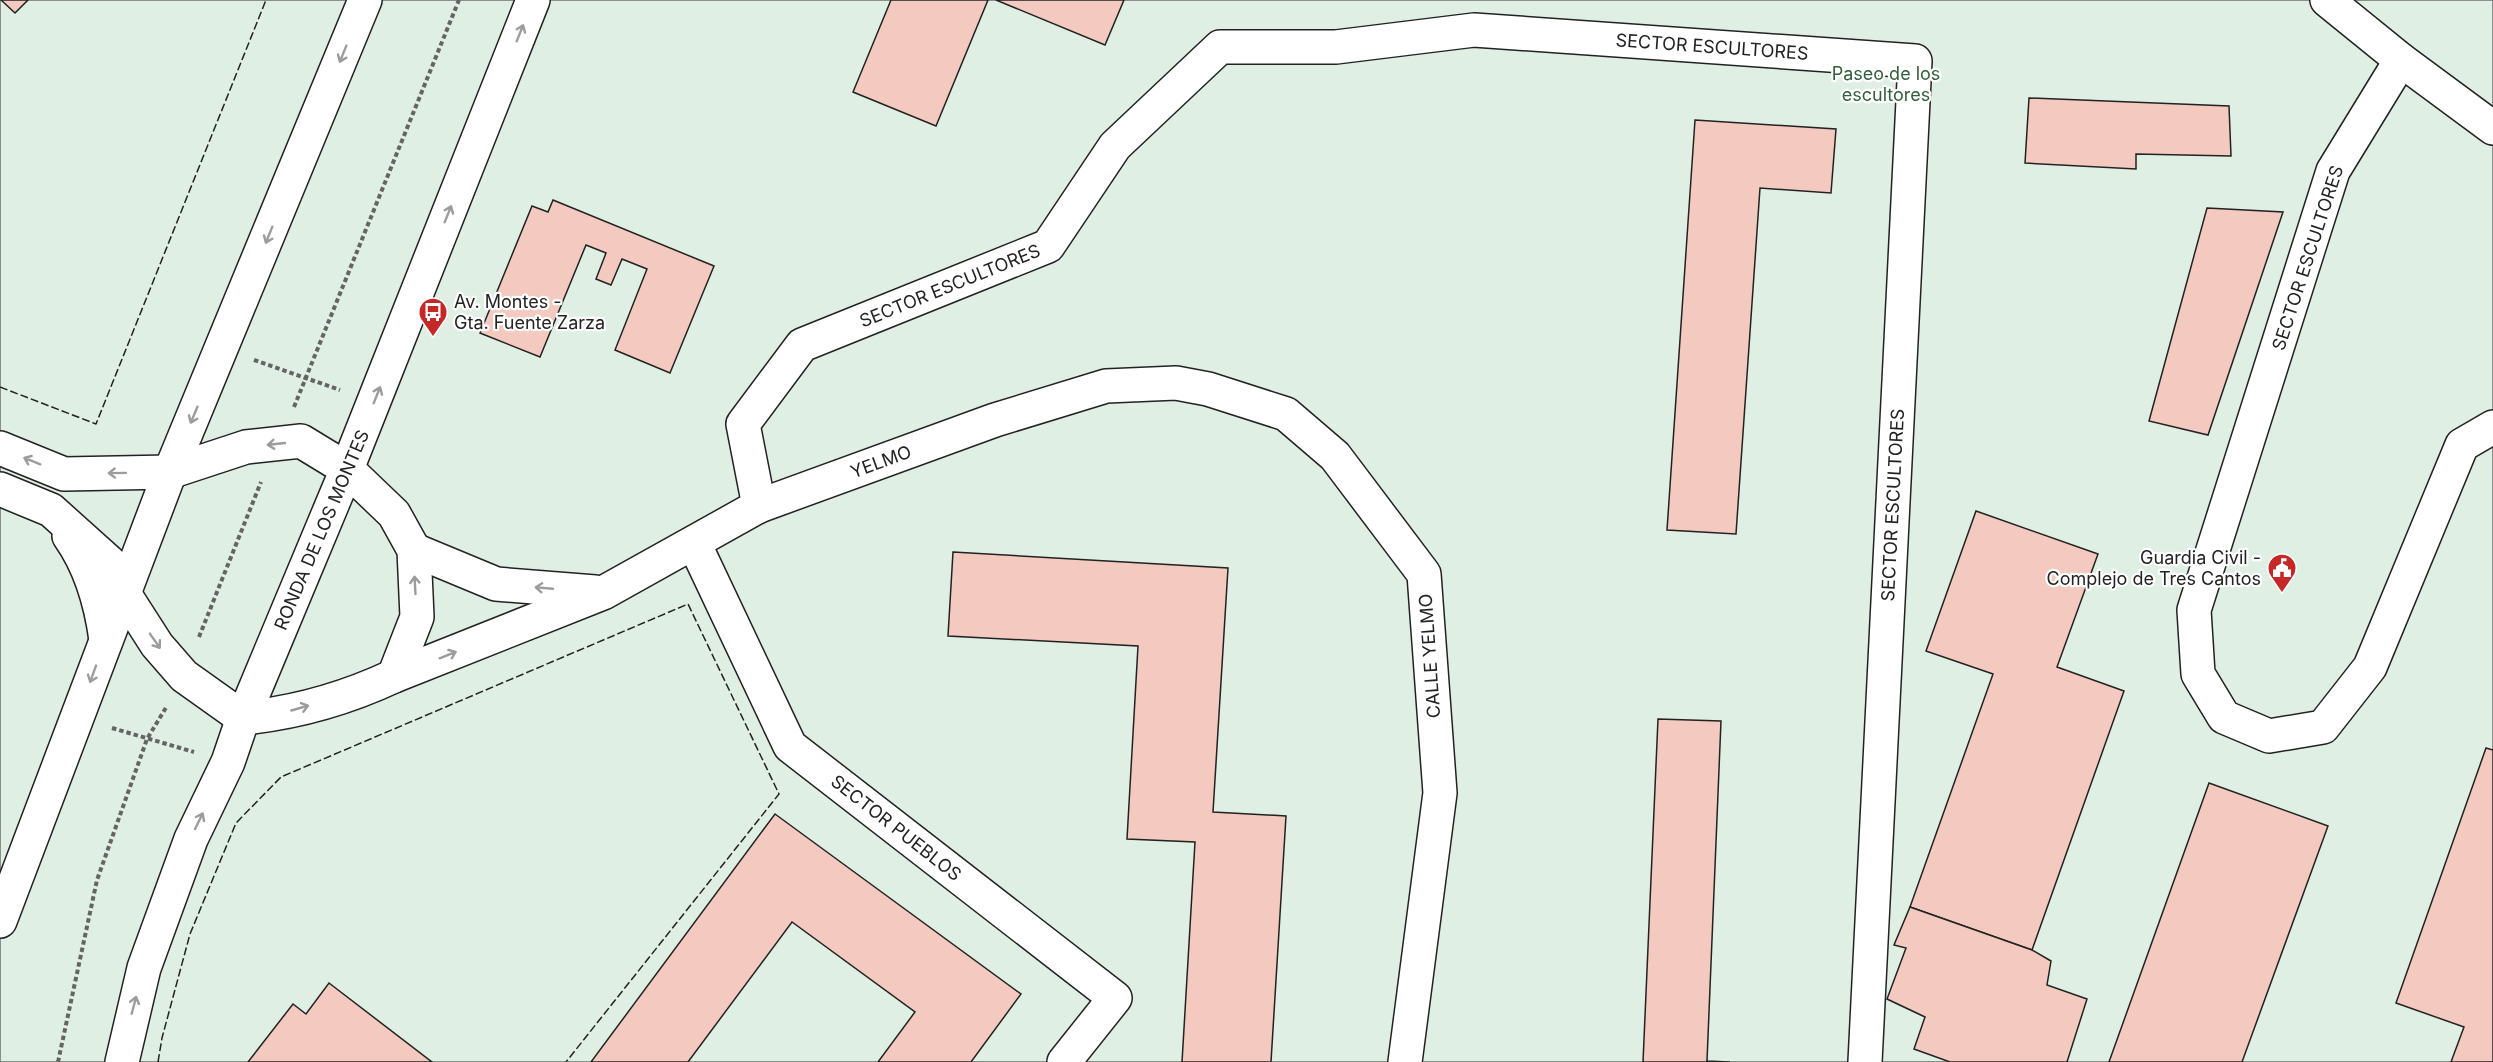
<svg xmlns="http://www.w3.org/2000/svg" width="2493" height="1062" viewBox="0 0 2493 1062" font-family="Inter,sans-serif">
	<rect width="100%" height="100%" fill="#fff"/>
	<!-- green -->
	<rect fill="#e0efe3" stroke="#6f6f6f" stroke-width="1.5" x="0" y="0" width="2493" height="1062"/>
	<!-- building -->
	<g fill="#f3c9c0" stroke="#222" stroke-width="1.5">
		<polygon points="1,0 28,0 15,13"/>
		<polygon points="891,0 988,0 936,126 853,92"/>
		<polygon points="996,0 1124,0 1105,45"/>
		<polygon points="2029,98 2229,106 2231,156 2136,154 2136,169 2025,163"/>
		<polygon points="1695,120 1836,129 1831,193 1760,188 1736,534 1667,530"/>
		<polygon points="553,200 714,266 670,373 615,350 647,269 622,259 611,285 596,279 606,253 586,245 540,357 480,333 532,206 548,212"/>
		<polygon points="2207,208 2283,212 2208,435 2149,421"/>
		<polygon points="1976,511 2098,554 2057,667 2124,691 2032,950 1910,907 1993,674 1926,651"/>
		<polygon points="953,552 1228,568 1213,812 1286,816 1271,1062 1182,1062 1195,842 1127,839 1138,646 948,636"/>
		<polygon points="1658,719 1721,721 1707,1061 1730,1062 1643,1062"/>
		<polygon points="2486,748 2493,750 2493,1062 2451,1062 2464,1027 2396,1003"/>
		<polygon points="2209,783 2328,826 2242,1062 2109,1062"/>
		<polygon points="775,814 1021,994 971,1062 878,1062 915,1012 792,922 688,1062 591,1062"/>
		<polygon points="1910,907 2032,950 2051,961 2047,985 2087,999 2067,1062 1950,1062 1914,1049 1925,1017 1887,999 1906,948 1894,945"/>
		<polygon points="329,983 432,1062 248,1062 293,1004 306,1014"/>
	</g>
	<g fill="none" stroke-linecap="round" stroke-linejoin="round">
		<!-- street casing -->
		<g stroke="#222" stroke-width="36">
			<g id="street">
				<polyline points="2327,0 2401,60 2493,128"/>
				<polyline points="2401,60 2333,171 2194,610 2198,674 2224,717 2269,736 2323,727 2370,667 2462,445 2493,427"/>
				<polyline points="0,448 64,474 170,472"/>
				<polyline points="0,489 51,510 110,563 123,592"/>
				<polyline points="759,506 743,424 802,345 1048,246 1115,146 1220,47 1336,47 1474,30 1915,61 1865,1062"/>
				<path d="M69,536C91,567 101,603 106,640"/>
				<polyline points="694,543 790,746 1115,998 1064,1062"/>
				<polyline points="414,550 496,584 595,592"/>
				<polyline points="394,676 603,593 759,506 995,420 1106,386 1176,383 1208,389 1286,414 1335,456 1424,574 1440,793 1405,1062"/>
			</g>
		</g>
		<!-- secondary casing -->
		<g stroke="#222" stroke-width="36">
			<g id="secondary">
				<path d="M123,592L157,645L184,676L243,718C294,713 347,698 394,676L417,617L414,550L394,514L347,469L301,441L246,447L170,472"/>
				<polyline points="0,921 170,472 365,0"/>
				<polyline points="122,1062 144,968 191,839 228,762 243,718 347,469 533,0"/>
			</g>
		</g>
		<!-- path -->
		<g stroke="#646464" stroke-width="4" stroke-dasharray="4.5 3" stroke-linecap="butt">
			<polyline points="254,360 340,390"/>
			<polyline points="294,407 459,0"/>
			<polyline points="199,637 261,482"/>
			<polyline points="112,728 194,752"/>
			<polyline points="58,1062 97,880 147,739 167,706"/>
		</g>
		<!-- street -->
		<use href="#street" stroke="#fff" stroke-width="33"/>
		<!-- secondary -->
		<use href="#secondary" stroke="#fff" stroke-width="33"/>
		<!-- fence -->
		<g stroke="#222" stroke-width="1.5" stroke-dasharray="8 3" stroke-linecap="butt">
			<polyline points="0,387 96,424 266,0"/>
			<polyline points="158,1062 162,1038 190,934 236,823 281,777 688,604 779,794 566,1062"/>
		</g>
	</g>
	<!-- one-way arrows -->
	<defs><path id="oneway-shaft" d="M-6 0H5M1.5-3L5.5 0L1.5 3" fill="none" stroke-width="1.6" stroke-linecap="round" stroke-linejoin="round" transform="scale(1.5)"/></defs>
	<g stroke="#9c9c9c">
		<use href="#oneway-shaft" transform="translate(520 33) rotate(-68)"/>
		<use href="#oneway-shaft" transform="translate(343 54) rotate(112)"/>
		<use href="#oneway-shaft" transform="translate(448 214) rotate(-68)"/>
		<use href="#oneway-shaft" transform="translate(269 235) rotate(112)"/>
		<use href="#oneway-shaft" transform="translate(377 395) rotate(-68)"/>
		<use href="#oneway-shaft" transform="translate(194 415) rotate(113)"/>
		<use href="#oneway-shaft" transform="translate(276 444) rotate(174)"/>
		<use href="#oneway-shaft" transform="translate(32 461) rotate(-158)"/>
		<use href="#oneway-shaft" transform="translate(117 473) rotate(179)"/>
		<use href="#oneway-shaft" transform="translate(415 585) rotate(-93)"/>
		<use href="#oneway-shaft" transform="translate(544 588) rotate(-175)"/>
		<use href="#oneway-shaft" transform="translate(155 641) rotate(55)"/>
		<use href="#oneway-shaft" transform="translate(448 655) rotate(-22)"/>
		<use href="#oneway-shaft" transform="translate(93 674) rotate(110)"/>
		<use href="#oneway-shaft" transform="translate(300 708) rotate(-16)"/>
		<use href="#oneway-shaft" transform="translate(199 821) rotate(-64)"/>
		<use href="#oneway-shaft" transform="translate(134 1005) rotate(-75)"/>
	</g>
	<!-- icons -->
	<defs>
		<g id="bus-pin" transform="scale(1.5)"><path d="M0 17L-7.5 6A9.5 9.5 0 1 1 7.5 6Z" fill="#c62828" stroke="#fff"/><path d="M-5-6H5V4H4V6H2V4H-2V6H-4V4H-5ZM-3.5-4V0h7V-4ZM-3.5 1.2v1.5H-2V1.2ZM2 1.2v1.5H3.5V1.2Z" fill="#fff"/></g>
		<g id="civic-pin" transform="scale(1.5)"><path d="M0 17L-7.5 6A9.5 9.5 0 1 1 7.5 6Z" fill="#c62828" stroke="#fff"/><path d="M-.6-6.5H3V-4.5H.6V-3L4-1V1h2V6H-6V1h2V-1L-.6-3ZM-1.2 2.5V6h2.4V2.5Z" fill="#fff"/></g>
	</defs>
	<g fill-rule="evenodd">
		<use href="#bus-pin" x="433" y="312"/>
		<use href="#civic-pin" x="2282" y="568"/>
	</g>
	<g text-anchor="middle" stroke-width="4.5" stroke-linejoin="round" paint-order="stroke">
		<!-- street labels -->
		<g font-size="18" fill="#222" stroke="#fff">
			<text transform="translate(1712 47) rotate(4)" y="6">SECTOR ESCULTORES</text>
			<text transform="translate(2308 258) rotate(-72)" y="6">SECTOR ESCULTORES</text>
			<text transform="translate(950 286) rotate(-22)" y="6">SECTOR ESCULTORES</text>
			<text transform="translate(881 462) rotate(-20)" y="6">YELMO</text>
			<text transform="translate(1893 505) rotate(-87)" y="6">SECTOR ESCULTORES</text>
			<text transform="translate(322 530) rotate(-67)" y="6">RONDA DE LOS MONTES</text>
			<text transform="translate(1430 656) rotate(-94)" y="6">CALLE YELMO</text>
			<text transform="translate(896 828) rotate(38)" y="6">SECTOR PUEBLOS</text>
		</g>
		<!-- park labels -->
		<g font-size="18" fill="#2f5e38" stroke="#fff">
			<text x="1886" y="80">Paseo de los<tspan x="1886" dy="21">escultores</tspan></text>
		</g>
		<!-- poi labels -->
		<g font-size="18" fill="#222" stroke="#fff" text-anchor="start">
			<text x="454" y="308">Av. Montes -<tspan x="454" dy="21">Gta. Fuente Zarza</tspan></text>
			<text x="2261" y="564" text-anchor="end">Guardia Civil -<tspan x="2261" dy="21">Complejo de Tres Cantos</tspan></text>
		</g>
	</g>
</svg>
